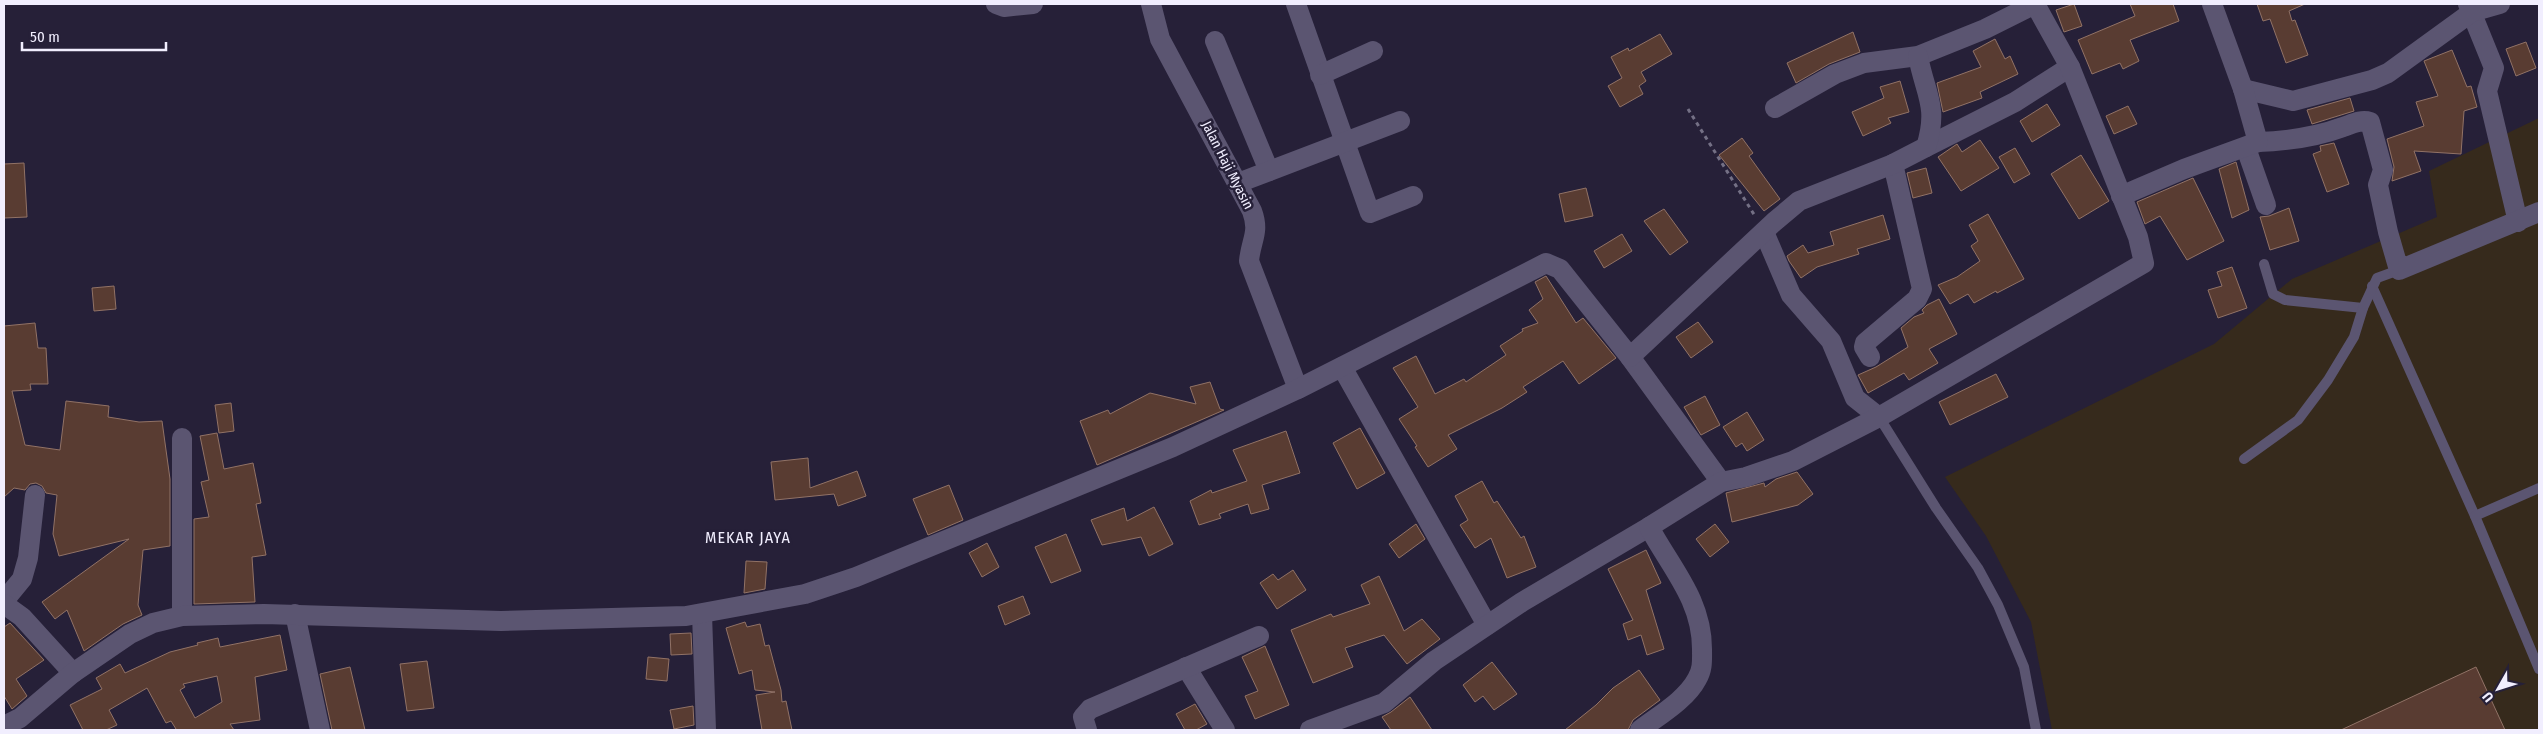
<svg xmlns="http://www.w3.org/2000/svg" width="2543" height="734" viewBox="0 0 2543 734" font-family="'Fira Sans Condensed',sans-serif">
	<rect width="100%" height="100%" fill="#262038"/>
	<!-- industrial -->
	<polygon fill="#362a1c" points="2539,118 2539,730 2052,730 2031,622 1986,536 1945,477 2214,344 2292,279 2437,217 2429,171"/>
	<!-- building -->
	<g fill="#593c32" stroke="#917266" fill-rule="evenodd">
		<polygon points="2074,4 2082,26 2064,32 2056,10"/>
		<polygon points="2130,4 2173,4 2179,21 2130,40 2139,61 2123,69 2120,63 2092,74 2078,40 2135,16"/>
		<polygon points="2257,4 2305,4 2289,11 2292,21 2295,20 2308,55 2286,63 2270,19 2263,21"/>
		<polygon points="1853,32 1860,52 1829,64 1796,83 1787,63"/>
		<polygon points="1660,34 1672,54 1641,72 1646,81 1639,86 1643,94 1620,107 1608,86 1622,78 1611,57 1628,48 1629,51"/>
		<polygon points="1995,39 2005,59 2010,56 2018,74 1980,92 1982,98 1943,112 1937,83 1981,67 1973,51"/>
		<polygon points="2526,42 2536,68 2516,76 2506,49"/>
		<polygon points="2452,50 2467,87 2471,86 2477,107 2464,111 2461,154 2414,151 2421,171 2392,181 2394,167 2387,139 2424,126 2416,102 2438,96 2424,61"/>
		<polygon points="1900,81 1909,112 1888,118 1891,123 1863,136 1852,112 1884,98 1880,87"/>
		<polygon points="2350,98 2354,111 2312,124 2307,110"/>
		<polygon points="2047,104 2060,125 2032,142 2020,121"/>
		<polygon points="2128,106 2137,124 2114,134 2106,116"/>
		<polygon points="1742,138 1753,153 1749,156 1780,199 1764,211 1719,155"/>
		<polygon points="1980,140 1999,168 1961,191 1938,157 1957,144 1962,152"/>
		<polygon points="2334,143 2349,184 2327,192 2313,154 2321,151 2320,146"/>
		<polygon points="2015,148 2030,174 2014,183 1999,157"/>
		<polygon points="2081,155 2109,201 2079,219 2051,174"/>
		<polygon points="2236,162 2249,210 2232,218 2219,169"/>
		<polygon points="24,163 27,217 4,218 4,164"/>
		<polygon points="1926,168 1932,193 1913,198 1907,173"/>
		<polygon points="2193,178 2224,241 2187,260 2160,216 2145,224 2137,202"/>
		<polygon points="1586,188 1593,216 1565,222 1559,194"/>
		<polygon points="2289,208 2299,241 2270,250 2260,217 2269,216"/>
		<polygon points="1664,209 1688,242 1670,255 1644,221"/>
		<polygon points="1988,214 2024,279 1997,293 1996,291 1974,303 1968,294 1950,304 1938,285 1957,277 1980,261 1971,246 1978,241 1969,225"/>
		<polygon points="1883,215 1890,239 1857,249 1859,254 1817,267 1801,278 1789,261 1787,256 1803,245 1808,253 1834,245 1830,232"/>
		<polygon points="1622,234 1632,251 1604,268 1594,251"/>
		<polygon points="2232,267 2247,308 2218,318 2208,290 2222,286 2217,272"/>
		<polygon points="1546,276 1576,323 1583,318 1616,358 1579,384 1563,361 1523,387 1527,392 1502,408 1448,435 1457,449 1428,467 1415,447 1417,446 1399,419 1418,407 1393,368 1416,356 1435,394 1464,379 1466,382 1506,355 1500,346 1523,331 1522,329 1538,323 1529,310 1543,299 1535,282"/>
		<polygon points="114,286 116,309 94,311 92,288"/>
		<polygon points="1939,299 1957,334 1929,349 1938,363 1909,380 1904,373 1868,393 1858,375 1876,367 1908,347 1901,328 1914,317 1924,313 1922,310 1927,305"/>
		<polygon points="1698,322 1713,342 1691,358 1676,337"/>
		<polygon points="35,323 38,348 46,348 48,384 30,384 31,390 12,391 25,445 60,450 66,401 109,406 108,417 139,422 162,421 170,479 170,546 143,550 138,605 142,615 123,624 84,651 67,610 55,619 42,602 129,539 59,556 53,534 57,495 46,493 42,486 36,483 30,484 25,490 14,488 4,497 4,326"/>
		<polygon points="1996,374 2008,397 1950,425 1939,402"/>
		<polygon points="1210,382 1220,409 1224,410 1097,465 1080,421 1108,410 1110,414 1150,393 1196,404 1190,387"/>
		<polygon points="1705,396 1720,425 1701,435 1684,407"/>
		<polygon points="231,403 234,431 219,433 215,405"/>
		<polygon points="1747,412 1764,440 1747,451 1742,443 1736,447 1723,427"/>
		<polygon points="1360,428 1385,473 1357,489 1333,443"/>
		<polygon points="1286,431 1300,473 1262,485 1269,509 1251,514 1248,504 1219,514 1221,518 1199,525 1190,501 1211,490 1212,493 1247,481 1233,450"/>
		<polygon points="217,433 224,469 253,463 261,503 256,504 266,555 252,557 255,602 194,604 194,519 209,517 201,482 209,480 200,436"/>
		<polygon points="808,458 810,488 857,471 866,496 838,506 834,494 775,500 771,462"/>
		<polygon points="1797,472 1813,494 1798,505 1732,522 1726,493 1764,483 1765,487 1776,479"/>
		<polygon points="1482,481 1494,503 1497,501 1521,538 1524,536 1536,567 1507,578 1491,538 1475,548 1460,525 1468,520 1455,496"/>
		<polygon points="949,485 963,520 928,535 913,499"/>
		<polygon points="1154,507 1173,544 1149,556 1141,537 1102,545 1091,520 1124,508 1127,521"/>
		<polygon points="1416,524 1425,539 1399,558 1389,544"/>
		<polygon points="1715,524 1729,542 1710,557 1696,539"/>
		<polygon points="1066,534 1081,571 1051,583 1035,547"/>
		<polygon points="987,543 999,567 982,577 969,553"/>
		<polygon points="1646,550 1661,583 1646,590 1664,649 1647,655 1641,635 1628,640 1623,624 1633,620 1608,569"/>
		<polygon points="746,561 767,562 765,589 744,593"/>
		<polygon points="1293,570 1306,590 1277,609 1260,583 1273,574 1278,580"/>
		<polygon points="1379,576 1404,631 1422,619 1440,639 1407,664 1384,635 1345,648 1353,667 1313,683 1291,630 1331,614 1333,617 1370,604 1361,585"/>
		<polygon points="1023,596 1030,614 1005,625 998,606"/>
		<polygon points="745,622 747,627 760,624 765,646 769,645 781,690 782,702 786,701 792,730 762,730 756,695 775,692 755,690 752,670 739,674 726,628"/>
		<polygon points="10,623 44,660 16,679 27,696 12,709 4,696 4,627"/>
		<polygon points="691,633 692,654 671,655 670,634"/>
		<path d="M280,635L287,670L255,677L260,720L230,724L234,730H173L176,729L171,721L166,723L147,688L109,710L117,725L106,730H83L70,705L102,689L96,678L120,664L125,673L170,652L198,645L197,643L218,638L220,647ZM217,676L222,702L195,718L180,690L185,687L183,684Z"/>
		<polygon points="1265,646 1289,705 1255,719 1245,696 1258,691 1242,657"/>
		<polygon points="648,657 669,659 667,681 646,679"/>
		<polygon points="427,661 434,708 407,711 400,664"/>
		<polygon points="1492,662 1517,694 1494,710 1483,696 1475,702 1463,685"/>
		<polygon points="350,667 365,730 332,730 320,674"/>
		<polygon points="2476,667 2505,730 2341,730"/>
		<polygon points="1639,670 1660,700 1633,720 1628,730 1565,730 1596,705 1613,688"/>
		<polygon points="1410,697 1432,730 1391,730 1382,717 1391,712"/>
		<polygon points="1195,704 1207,724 1196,730 1185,730 1176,714"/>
		<polygon points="693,706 694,725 674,729 670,710"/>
	</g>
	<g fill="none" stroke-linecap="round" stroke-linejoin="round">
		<!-- path -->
		<polyline stroke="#747085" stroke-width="3" stroke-dasharray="4 4" stroke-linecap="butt" points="1688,109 1755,216"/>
		<!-- service -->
		<g stroke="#5b5571" stroke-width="10">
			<polyline points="2264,264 2273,294 2285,300 2363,308"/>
			<polyline points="2372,286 2475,516 2539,669"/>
			<polyline points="1879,417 1936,508 1978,568 1998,605 2024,667 2036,730"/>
			<polyline points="2244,459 2298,420 2328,380 2354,337 2363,308 2377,278 2399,270"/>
			<polyline points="2475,516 2539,488"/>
		</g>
		<!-- minor -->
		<g stroke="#5b5571" stroke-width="20">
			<polyline points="996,4 1004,7 1033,4"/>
			<path d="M1151,4L1160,39L1252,211C1260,233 1251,239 1249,261L1298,389"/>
			<polyline points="1296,4 1370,213 1413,196"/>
			<polyline points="2468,4 2494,68 2487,91 2518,222"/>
			<polyline points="1215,41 1269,171"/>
			<polyline points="1320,75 1373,51"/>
			<polyline points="2243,89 2293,101 2372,80 2388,73 2472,12 2500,4"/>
			<polyline points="1775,108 1835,74 1864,63 1918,56 1985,29 2035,4"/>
			<path d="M2258,142C2287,141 2316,137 2343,127C2352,124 2361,119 2370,122L2383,170L2378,185L2388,232L2399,270L2539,212"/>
			<polyline points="1926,147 2015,102 2070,67"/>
			<polyline points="2246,148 2266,205"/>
			<polyline points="1238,183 1400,121"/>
			<polyline points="2121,196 2184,169 2258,142 2243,89 2212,4"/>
			<polyline points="1764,232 1791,295 1831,341 1855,398 1879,417"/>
			<polyline points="1630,357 1721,482"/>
			<polyline points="1870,357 1864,347 1865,343 1917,299 1922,289 1893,164"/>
			<polyline points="1342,367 1487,625"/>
			<polyline points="4,601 22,579 28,558 35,495"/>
			<polyline points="4,604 22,617 73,673"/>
			<polyline points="295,614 320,730"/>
			<polyline points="702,614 706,730"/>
			<polyline points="182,616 182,438"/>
			<polyline points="1186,667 1225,730"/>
			<path d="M4,726L20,718L73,673L130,634L153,623L182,616L264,614L501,621L686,616L805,594L856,577L1173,447L1298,389L1546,263L1560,269L1630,357L1774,222L1799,201L1893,164L1926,147C1939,106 1925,94 1918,56"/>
			<polyline points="1087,730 1083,717 1090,709 1259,636"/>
			<polyline points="1310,730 1384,703 1434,661 1522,602 1649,527"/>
			<path d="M1640,730C1658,716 1686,700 1697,679C1703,669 1702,660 1702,649C1702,600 1671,568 1649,527L1721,482L1746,477L1793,461L1879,417L2144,263L2138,237L2070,67L2035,4"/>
		</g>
	</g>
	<g text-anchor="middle" stroke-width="5" stroke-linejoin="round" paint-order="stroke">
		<!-- street labels -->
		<g font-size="14" fill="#f1eefe" stroke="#262038">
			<text transform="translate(1228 165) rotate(63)" y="5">Jalan Haji Myasin</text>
		</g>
		<!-- quarter labels -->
		<g font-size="16" letter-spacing="1" fill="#f1eefe" stroke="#262038">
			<text x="748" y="543">MEKAR JAYA</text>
		</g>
	</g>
	<!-- border -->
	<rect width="2543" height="734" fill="none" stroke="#f1eefe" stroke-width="10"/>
	<!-- north arrow -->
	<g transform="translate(2498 689) rotate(231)" stroke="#262038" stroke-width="4" paint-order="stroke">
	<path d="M0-4L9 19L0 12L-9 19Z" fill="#f1eefe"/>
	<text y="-8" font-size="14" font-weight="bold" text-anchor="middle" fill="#f1eefe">U</text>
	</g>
	<!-- scale -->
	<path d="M22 42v8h144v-8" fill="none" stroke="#f1eefe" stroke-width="2.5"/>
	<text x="30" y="42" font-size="15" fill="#f1eefe" stroke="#262038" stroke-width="4" paint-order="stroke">50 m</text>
</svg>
